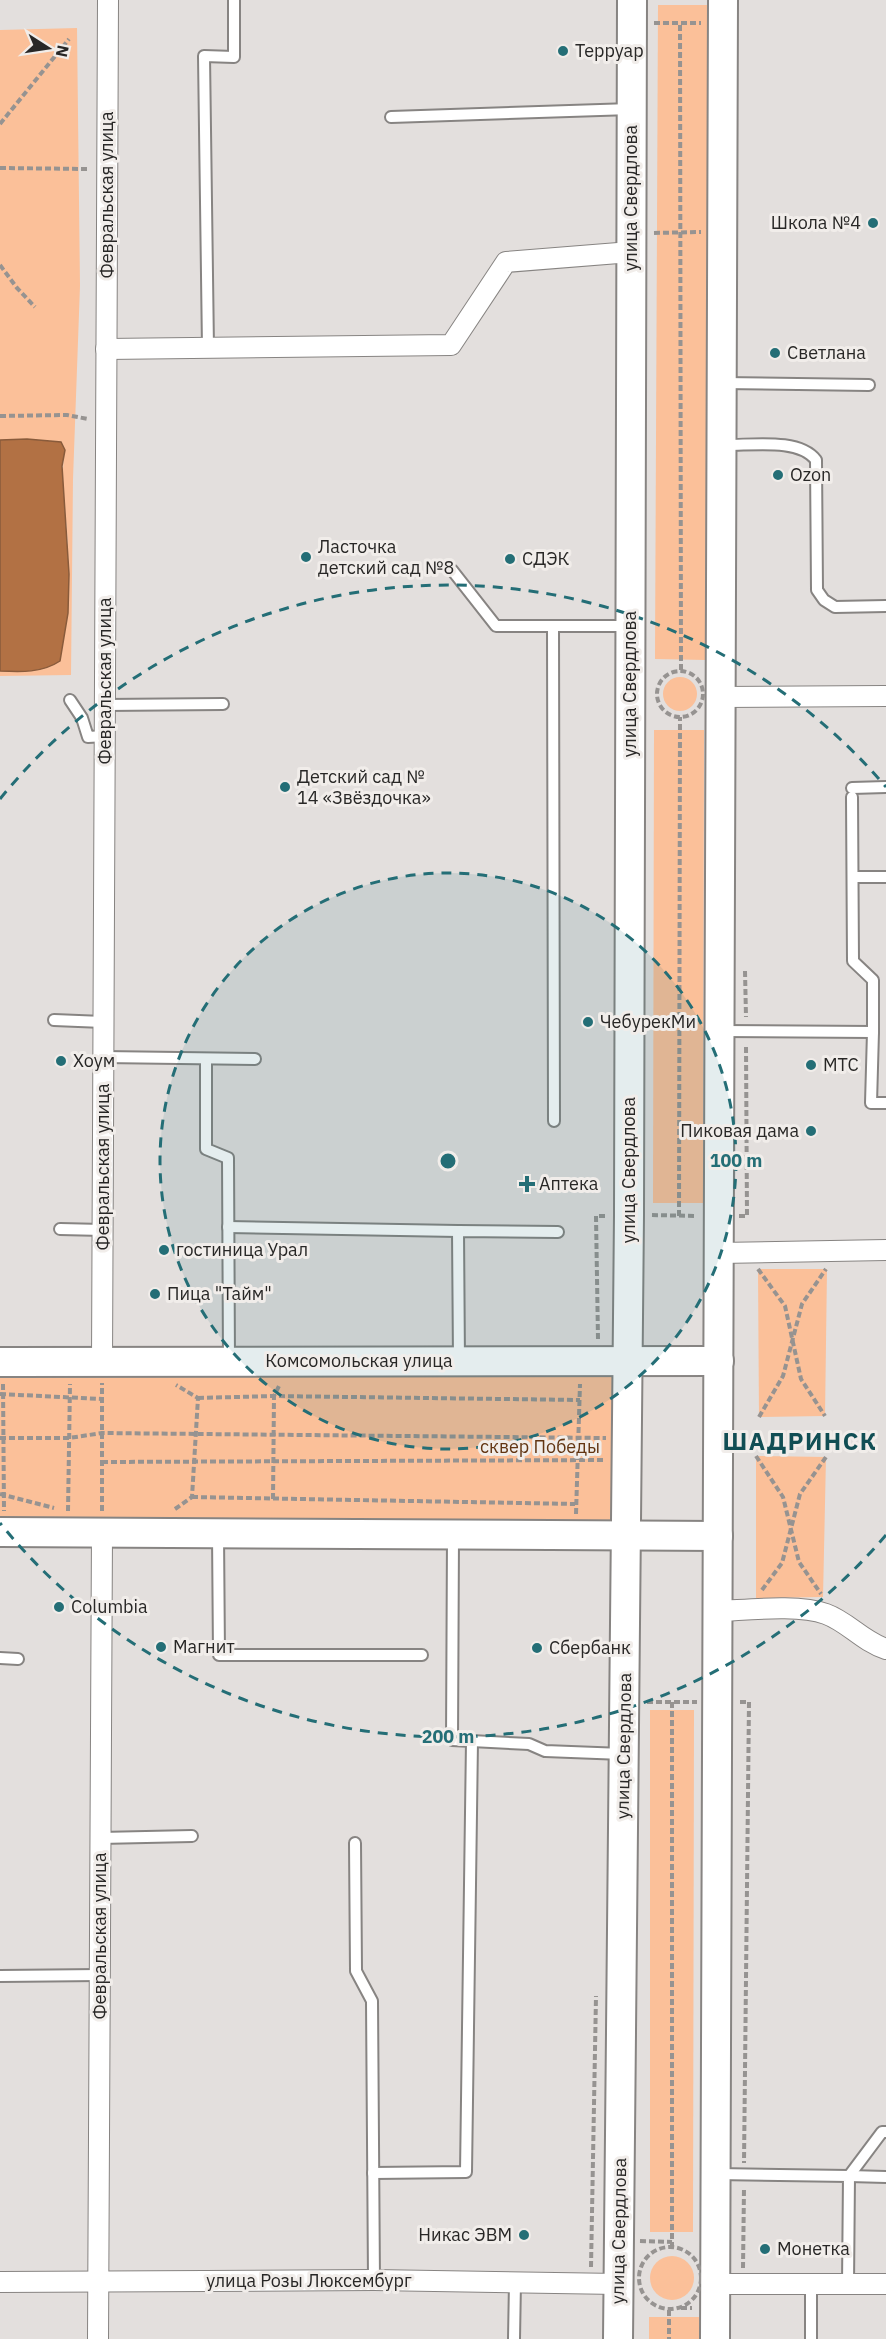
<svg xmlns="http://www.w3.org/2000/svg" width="886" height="2339" viewBox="0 0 886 2339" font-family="'IBM Plex Sans',sans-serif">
	<rect width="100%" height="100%" fill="#e3dfdd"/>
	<!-- green -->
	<g fill="#fbc099">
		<polygon points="658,5 708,5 706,660 655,659"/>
		<path d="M77,28L80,286L73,479L71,675L0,676V671C21,672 42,673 60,661C68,616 70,578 67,532C65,504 60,478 65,450L61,442L0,440V30Z"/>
		<circle cx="680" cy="694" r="17"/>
		<polygon points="654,730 704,730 703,1203 653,1203"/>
		<polygon points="758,1269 827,1269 825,1416 759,1417"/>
		<polygon points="628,1361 627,1535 0,1532 0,1362"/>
		<polygon points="756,1456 826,1457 823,1597 756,1598"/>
		<polygon points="650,1710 694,1710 693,2232 650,2232"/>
		<circle cx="672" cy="2278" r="22"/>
		<rect x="649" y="2317" width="50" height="22"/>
	</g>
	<!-- water -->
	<path fill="#b27144" stroke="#895b3b" stroke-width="1.5" d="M27,439L61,442L65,450L62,466L69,574L68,613L60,661C42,673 21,672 0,671V440Z"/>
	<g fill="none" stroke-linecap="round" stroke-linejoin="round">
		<!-- lane casing -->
		<g stroke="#878482" stroke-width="14">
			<g id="lane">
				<polyline points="391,117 631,109"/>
				<polyline points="208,348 204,56 234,57 234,0"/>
				<polyline points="722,383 869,385"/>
				<path d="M722,445C749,446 798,437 816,460L817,590L824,600L835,607L886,606"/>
				<polyline points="452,570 496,626 630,626"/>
				<polyline points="553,626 554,1121"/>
				<polyline points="70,700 82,718 88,737 105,736"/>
				<polyline points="105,705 223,704"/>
				<polyline points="852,788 886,787"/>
				<polyline points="853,877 886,877"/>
				<polyline points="54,1020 103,1022"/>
				<polyline points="720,1031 873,1032 873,980 853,961 852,797"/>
				<polyline points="873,1032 871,1103 886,1103"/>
				<polyline points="103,1057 255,1059"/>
				<polyline points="206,1059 206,1149 228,1158 229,1361"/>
				<polyline points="228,1227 458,1231"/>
				<polyline points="60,1229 103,1230"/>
				<polyline points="459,1361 458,1231 558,1232"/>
				<polyline points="218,1534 219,1655 422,1655"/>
				<polyline points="453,1536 452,1740 529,1744 545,1751 623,1754"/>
				<polyline points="0,1658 18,1659"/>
				<polyline points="100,1838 192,1836"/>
				<polyline points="355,1843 356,1971 372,2001 374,2280"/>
				<polyline points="0,1976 100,1975"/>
				<polyline points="373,2173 466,2172 472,1741"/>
				<polyline points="716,2174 849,2176 848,2284"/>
				<polyline points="849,2176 882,2132 886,2132"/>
				<polyline points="849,2176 886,2177"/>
				<polyline points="514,2339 515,2282"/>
				<polyline points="811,2339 811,2284"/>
			</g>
		</g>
		<!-- street casing -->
		<g stroke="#878482" stroke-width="22">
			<g id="street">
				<polyline points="106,349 451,345 506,262 631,252"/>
				<polyline points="721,697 886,696"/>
				<polyline points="719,1253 886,1250"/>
				<polyline points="102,1362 108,0"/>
				<path d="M718,1611C747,1610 799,1604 826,1614C848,1622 862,1641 886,1649"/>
				<polyline points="0,2282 374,2280 618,2284"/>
				<polyline points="715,2284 886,2284"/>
				<polyline points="98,2339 102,1532"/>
			</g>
		</g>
		<!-- secondary casing -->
		<g stroke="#878482" stroke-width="32">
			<g id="secondary">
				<polyline points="0,1362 719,1361"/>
				<polyline points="0,1532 718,1536"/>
				<polyline points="618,2339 629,1215 632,0"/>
				<polyline points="715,2339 723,0"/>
			</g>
		</g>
		<!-- path -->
		<g stroke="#969391" stroke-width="4" stroke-dasharray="6 3" stroke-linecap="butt">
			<polyline points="654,23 680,23"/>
			<polyline points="0,124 69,39"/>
			<polyline points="0,168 88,169"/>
			<polyline points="654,233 701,232"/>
			<polyline points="0,265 17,288 35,307"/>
			<polyline points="0,416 67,415 88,419"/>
			<polyline points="681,670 680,23 701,23"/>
			<circle cx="680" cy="694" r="23"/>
			<polyline points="745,971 746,1017"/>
			<polyline points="652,1215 696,1216"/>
			<polyline points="679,1216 680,717"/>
			<polyline points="739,1216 747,1216 746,1046"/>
			<polyline points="758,1269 785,1306 801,1379 825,1416"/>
			<polyline points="598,1339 596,1216 606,1216"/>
			<polyline points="3,1384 4,1511"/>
			<polyline points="0,1394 102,1399"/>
			<polyline points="198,1398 274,1396 580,1400"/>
			<polyline points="759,1417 783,1376 802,1304 826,1269"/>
			<polyline points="0,1438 69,1438 102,1433 606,1438"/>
			<polyline points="756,1456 783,1497 799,1562 821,1594"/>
			<polyline points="102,1462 605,1460"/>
			<polyline points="0,1494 54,1508"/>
			<polyline points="192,1497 575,1504"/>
			<polyline points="273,1499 274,1396 280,1384"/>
			<polyline points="175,1509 192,1497 198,1398 176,1385"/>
			<polyline points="68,1511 70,1384"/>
			<polyline points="102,1511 102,1383"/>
			<polyline points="576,1514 580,1384"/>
			<polyline points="762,1590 782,1563 800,1494 826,1457"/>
			<polyline points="647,1702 697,1702"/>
			<polyline points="672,1702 672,2246"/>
			<polyline points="740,1702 749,1702 744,2163"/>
			<polyline points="640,2241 672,2242"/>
			<circle cx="670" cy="2278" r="31"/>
			<polyline points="591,2267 596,1996"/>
			<polyline points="743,2268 744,2188"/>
			<polyline points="681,2308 692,2308"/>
			<polyline points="669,2310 669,2339"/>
		</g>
		<!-- lane -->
		<use href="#lane" stroke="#fff" stroke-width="10"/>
		<!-- street -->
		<use href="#street" stroke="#fff" stroke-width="20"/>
		<!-- secondary -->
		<use href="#secondary" stroke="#fff" stroke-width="28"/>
	</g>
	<!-- distance rings -->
	<circle cx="448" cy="1161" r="288" fill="#246e76" fill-opacity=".12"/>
	<g fill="none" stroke="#246e76" stroke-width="3" stroke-dasharray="10 8">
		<circle cx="448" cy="1161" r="288"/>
		<path d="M886 1535A576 576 0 0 1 0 1523M0 799A576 576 0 0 1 886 787"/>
	</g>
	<!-- markers -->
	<g fill="#246e76" stroke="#f1edea" stroke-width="2">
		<circle cx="563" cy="51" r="6"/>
		<circle cx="873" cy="223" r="6"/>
		<circle cx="775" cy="353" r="6"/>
		<circle cx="778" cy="475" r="6"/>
		<circle cx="306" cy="557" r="6"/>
		<circle cx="510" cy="559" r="6"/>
		<circle cx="285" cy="787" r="6"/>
		<circle cx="588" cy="1022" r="6"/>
		<circle cx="61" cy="1061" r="6"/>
		<circle cx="811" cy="1065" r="6"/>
		<circle cx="811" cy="1131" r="6"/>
		<path d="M524 1175h6v6h6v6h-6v6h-6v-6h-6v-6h6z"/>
		<circle cx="164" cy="1250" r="6"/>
		<circle cx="155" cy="1294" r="6"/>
		<circle cx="59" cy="1607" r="6"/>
		<circle cx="161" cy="1647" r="6"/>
		<circle cx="537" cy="1648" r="6"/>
		<circle cx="524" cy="2235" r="6"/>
		<circle cx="765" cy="2249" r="6"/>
	</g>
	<g text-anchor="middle" stroke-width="6" stroke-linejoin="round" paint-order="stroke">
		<!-- poi labels -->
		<g font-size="18" fill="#282726" stroke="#f1edea" text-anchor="start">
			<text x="575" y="57">Терруар</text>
			<text x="861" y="229" text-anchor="end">Школа №4</text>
			<text x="787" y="359">Светлана</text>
			<text x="790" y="481">Ozon</text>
			<text x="318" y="553">Ласточка<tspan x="318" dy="21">детский сад №8</tspan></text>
			<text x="522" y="565">СДЭК</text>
			<text x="297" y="783">Детский сад №<tspan x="297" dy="21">14 «Звёздочка»</tspan></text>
			<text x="600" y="1028">ЧебурекМи</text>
			<text x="73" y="1067">Хоум</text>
			<text x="823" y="1071">МТС</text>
			<text x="799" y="1137" text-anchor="end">Пиковая дама</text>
			<text x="539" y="1190">Аптека</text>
			<text x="176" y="1256">гостиница Урал</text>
			<text x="167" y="1300">Пица "Тайм"</text>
			<text x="71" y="1613">Columbia</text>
			<text x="173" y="1653">Магнит</text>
			<text x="549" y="1654">Сбербанк</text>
			<text x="512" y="2241" text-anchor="end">Никас ЭВМ</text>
			<text x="777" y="2255">Монетка</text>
		</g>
		<!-- street labels -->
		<g font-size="18" fill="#282726" stroke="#f1edea">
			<text transform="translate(107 195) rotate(-90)" y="6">Февральская улица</text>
			<text transform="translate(631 198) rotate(-90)" y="6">улица Свердлова</text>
			<text transform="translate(105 681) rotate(-90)" y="6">Февральская улица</text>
			<text transform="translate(630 684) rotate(-90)" y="6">улица Свердлова</text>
			<text transform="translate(103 1167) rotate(-90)" y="6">Февральская улица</text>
			<text transform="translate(629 1170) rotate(-90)" y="6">улица Свердлова</text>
			<text x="359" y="1367">Комсомольская улица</text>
			<text transform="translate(624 1746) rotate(-89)" y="6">улица Свердлова</text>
			<text transform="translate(100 1936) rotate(-90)" y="6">Февральская улица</text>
			<text transform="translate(619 2231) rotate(-89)" y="6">улица Свердлова</text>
			<text x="309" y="2287">улица Розы Люксембург</text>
		</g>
		<!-- park labels -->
		<g font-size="18" fill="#623512" stroke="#f1edea">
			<text x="540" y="1453">сквер Победы</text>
		</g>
		<!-- district labels -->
		<g font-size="24" font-weight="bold" letter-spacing="1.5" fill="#114e54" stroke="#f1edea">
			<text x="800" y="1450">ШАДРИНСК</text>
		</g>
	</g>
	<circle cx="448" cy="1161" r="9" fill="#246e76" stroke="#f1edea" stroke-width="3"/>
	<g font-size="18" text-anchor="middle" font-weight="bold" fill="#246e76" stroke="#f1edea" stroke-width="6" stroke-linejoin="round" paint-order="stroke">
		<text x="736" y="1167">100 m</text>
		<text x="448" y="1743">200 m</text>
	</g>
	<!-- north arrow -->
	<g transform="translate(48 48) rotate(102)" stroke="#f1edea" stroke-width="4.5" paint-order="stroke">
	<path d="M0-4.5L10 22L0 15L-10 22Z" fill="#282726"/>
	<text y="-9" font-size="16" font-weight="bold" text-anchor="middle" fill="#282726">N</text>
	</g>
</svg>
